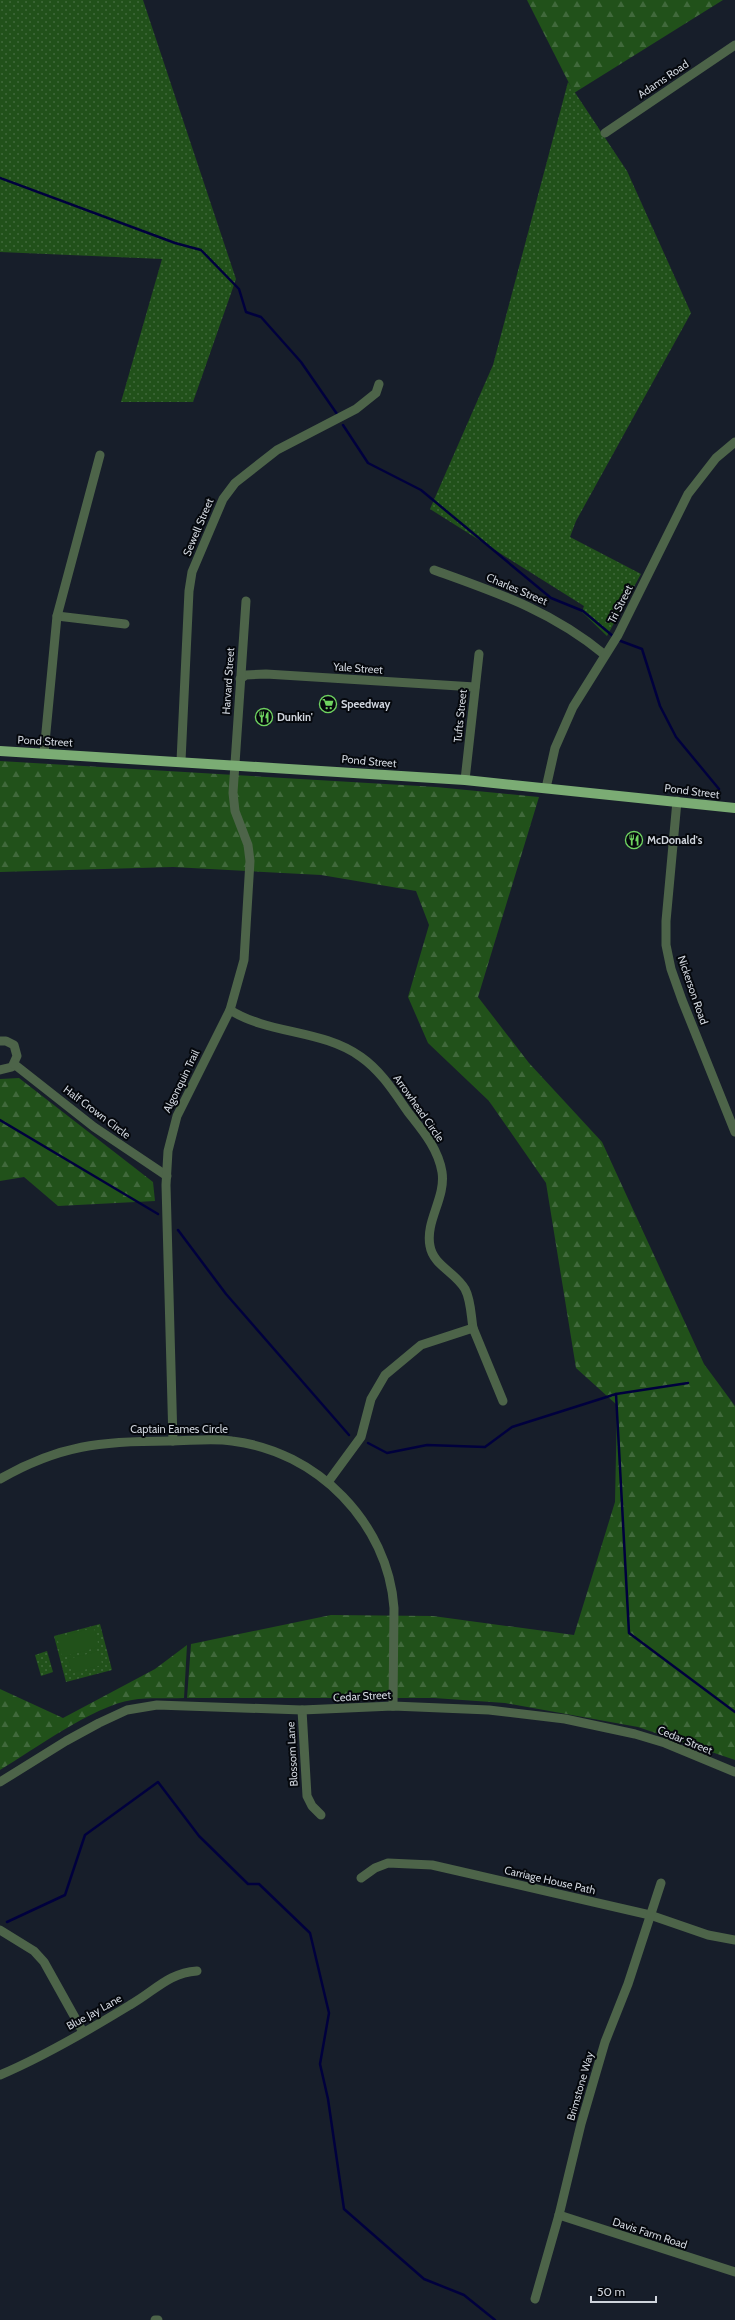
<svg xmlns="http://www.w3.org/2000/svg" width="735" height="2320" viewBox="0 0 735 2320" font-family="Cabin,sans-serif">
	<defs>
		<pattern id="grass-dots" width="8" height="8" patternUnits="userSpaceOnUse"><rect width="8" height="8" fill="#21511a"/><path d="M2 2h.1M6 6h.1" fill="none" stroke="#40693b" stroke-width="1.8" stroke-linecap="round"/></pattern>
		<pattern id="forest-firs" width="22" height="20" patternUnits="userSpaceOnUse"><rect width="22" height="20" fill="#21511a"/><path d="M5 1l3.5 6h-7zM16 11l3.5 6h-7z" fill="#40693b"/></pattern>
	</defs>
	<rect width="100%" height="100%" fill="#171e2a"/>
	<!-- grass -->
	<g fill="url(#grass-dots)">
		<polygon points="0,0 143,0 236,279 193,402 121,402 162,259 0,252"/>
		<polygon points="568,82 627,171 691,313 576,521 570,537 641,574 607,636 582,612 584,606 430,509 493,365"/>
		<polygon points="100,1624 112,1670 66,1682 54,1636"/>
		<polygon points="47,1651 53,1672 41,1676 35,1655"/>
	</g>
	<!-- forest -->
	<g fill="url(#forest-firs)">
		<polygon points="527,0 723,0 574,93"/>
		<polygon points="0,761 436,787 539,797 478,997 529,1063 602,1142 704,1364 735,1406 735,1760 638,1727 505,1703 434,1698 187,1698 191,1644 331,1615 433,1616 574,1635 615,1502 617,1405 576,1368 546,1183 489,1101 428,1043 408,997 429,925 416,891 321,875 173,867 0,872"/>
		<polygon points="19,1078 153,1182 155,1201 58,1206 24,1177 0,1181 0,1079"/>
		<path d="M187,1645L184,1698C167,1699 149,1697 132,1700C93,1706 35,1749 0,1770V1689L63,1718L155,1669Z"/>
	</g>
	<!-- pitch -->
	<g fill="#21511a">
		<polygon points="94,1628 99,1647 62,1657 57,1637"/>
		<polygon points="99,1651 102,1665 72,1673 68,1659"/>
	</g>
	<g fill="none" stroke-linecap="round" stroke-linejoin="round">
		<!-- stream -->
		<g stroke="#00003d" stroke-width="2.5">
			<polyline points="0,178 175,243 201,250 239,289 246,312 261,317 301,362 337,414"/>
			<polyline points="343,425 368,463 421,490 551,598 583,611 614,637"/>
			<polyline points="618,640 642,649 660,706 676,737 719,789"/>
			<polyline points="0,1120 158,1214"/>
			<polyline points="178,1230 226,1294 349,1435"/>
			<polyline points="616,1394 629,1633 735,1712"/>
			<polyline points="368,1443 387,1453 427,1445 485,1447 512,1427 616,1394 688,1383"/>
			<polyline points="7,1922 65,1895 85,1835 158,1782 199,1836 248,1884 259,1884 310,1933 329,2013 320,2064 328,2099 344,2209 424,2279 464,2295 495,2320"/>
		</g>
		<!-- minor -->
		<g stroke="#4d6449" stroke-width="9">
			<polyline points="605,133 735,45"/>
			<path d="M434,570C498,593 552,611 605,655"/>
			<polyline points="57,616 125,624"/>
			<polyline points="240,679 246,675 266,674 475,687"/>
			<polyline points="44,753 57,616 100,455"/>
			<polyline points="181,761 189,591 192,572 223,499 235,483 277,450 356,409 376,393 379,384"/>
			<polyline points="465,780 479,654"/>
			<polyline points="546,788 555,748 573,707 618,635 688,494 716,458 735,442"/>
			<polyline points="677,801 666,921 666,945 671,969 682,1000 735,1132"/>
			<path d="M230,1010C270,1035 322,1029 361,1057C381,1071 394,1092 408,1112C422,1130 438,1148 442,1172C446,1198 425,1221 430,1246C433,1265 455,1272 465,1289C471,1300 471,1316 473,1328"/>
			<polyline points="0,1041 6,1041 14,1045 17,1056 12,1067 0,1070"/>
			<polyline points="14,1064 94,1127 167,1176"/>
			<polyline points="173,1441 166,1185 168,1151 177,1116 230,1010 244,960 250,861 248,845 235,811 233,793 246,601"/>
			<path d="M0,1479C59,1445 102,1441 169,1441C190,1441 212,1438 232,1441C317,1451 388,1523 394,1608L393,1706"/>
			<polyline points="328,1482 361,1437 371,1399 385,1375 421,1345 473,1328 503,1401"/>
			<polyline points="302,1710 307,1796 312,1806 321,1815"/>
			<polyline points="0,1782 66,1741 99,1723 127,1710 157,1705 302,1710 393,1706 489,1710 565,1719 635,1734 665,1743 735,1772"/>
			<polyline points="361,1878 375,1868 388,1863 432,1865 650,1915 708,1935 735,1940"/>
			<polyline points="0,1930 34,1951 44,1962 83,2032"/>
			<path d="M0,2075C45,2056 89,2030 130,2005C155,1991 168,1973 197,1971"/>
			<polyline points="559,2215 735,2272"/>
			<polyline points="535,2299 559,2215 581,2124 605,2042 628,1984 661,1883"/>
			<polyline points="155,2320 158,2320"/>
		</g>
		<!-- major -->
		<polyline stroke="#7bac74" stroke-width="10" points="0,751 465,780 735,808"/>
	</g>
	<!-- icons -->
	<defs>
		<g id="supermarket-ring" transform="scale(0.9)"><circle r="9.5" fill="#05080d" stroke="#6fd360" stroke-width="1.5"/><path d="M-6-5.5h2.5l.6 2H6L4.5 2H-2.5L-4.4-4H-6ZM-1.5 3.2a1.3 1.3 0 1 0 .1 0ZM3 3.2a1.3 1.3 0 1 0 .1 0Z" fill="#6fd360"/></g>
		<g id="restaurant-ring" transform="scale(0.9)"><circle r="9.5" fill="#05080d" stroke="#6fd360" stroke-width="1.5"/><path d="M-5-6h1v4h1v-4h1v4h1v-4h1v5L-1.5 .5V6h-2V.5L-5-1ZM5-6V6H3V1.5H1.5Q1.5-4 5-6Z" fill="#6fd360"/></g>
	</defs>
	<g fill-rule="evenodd">
		<use href="#supermarket-ring" x="328" y="704"/>
		<use href="#restaurant-ring" x="264" y="717"/>
		<use href="#restaurant-ring" x="634" y="840"/>
	</g>
	<g text-anchor="middle" stroke-width="4" stroke-linejoin="round" paint-order="stroke">
		<!-- street labels -->
		<g font-size="11" fill="#cfd4dc" stroke="#05080d">
			<text transform="translate(663 79) rotate(-34)" y="4">Adams Road</text>
			<text transform="translate(198 527) rotate(-67)" y="4">Sewell Street</text>
			<text transform="translate(517 589) rotate(23)" y="4">Charles Street</text>
			<text transform="translate(620 604) rotate(-63)" y="4">Tri Street</text>
			<text transform="translate(358 668) rotate(4)" y="4">Yale Street</text>
			<text transform="translate(228 681) rotate(-86)" y="4">Harvard Street</text>
			<text transform="translate(460 716) rotate(-84)" y="4">Tufts Street</text>
			<text transform="translate(45 741) rotate(3)" y="4">Pond Street</text>
			<text transform="translate(369 761) rotate(5)" y="4">Pond Street</text>
			<text transform="translate(692 791) rotate(7)" y="4">Pond Street</text>
			<text transform="translate(693 990) rotate(71)" y="4">Nickerson Road</text>
			<text transform="translate(181 1081) rotate(-64)" y="4">Algonquin Trail</text>
			<text transform="translate(419 1108) rotate(55)" y="4">Arrowhead Circle</text>
			<text transform="translate(97 1112) rotate(37)" y="4">Half Crown Circle</text>
			<text x="179" y="1433">Captain Eames Circle</text>
			<text transform="translate(362 1696) rotate(-3)" y="4">Cedar Street</text>
			<text transform="translate(685 1740) rotate(22)" y="4">Cedar Street</text>
			<text transform="translate(292 1754) rotate(-93)" y="4">Blossom Lane</text>
			<text transform="translate(550 1880) rotate(13)" y="4">Carriage House Path</text>
			<text transform="translate(94 2012) rotate(-29)" y="4">Blue Jay Lane</text>
			<text transform="translate(580 2086) rotate(-74)" y="4">Brimstone Way</text>
			<text transform="translate(650 2233) rotate(18)" y="4">Davis Farm Road</text>
		</g>
		<!-- poi labels -->
		<g font-size="11" font-weight="bold" fill="#cfd4dc" stroke="#05080d" text-anchor="start">
			<text x="341" y="708">Speedway</text>
			<text x="277" y="721">Dunkin'</text>
			<text x="647" y="844">McDonald's</text>
		</g>
	</g>
	<!-- scale -->
	<path d="M591 2296v6h65v-6" fill="none" stroke="#cfd4dc" stroke-width="2"/>
	<text x="597" y="2296" font-size="12" fill="#cfd4dc" stroke="#05080d" stroke-width="3" paint-order="stroke">50 m</text>
</svg>
